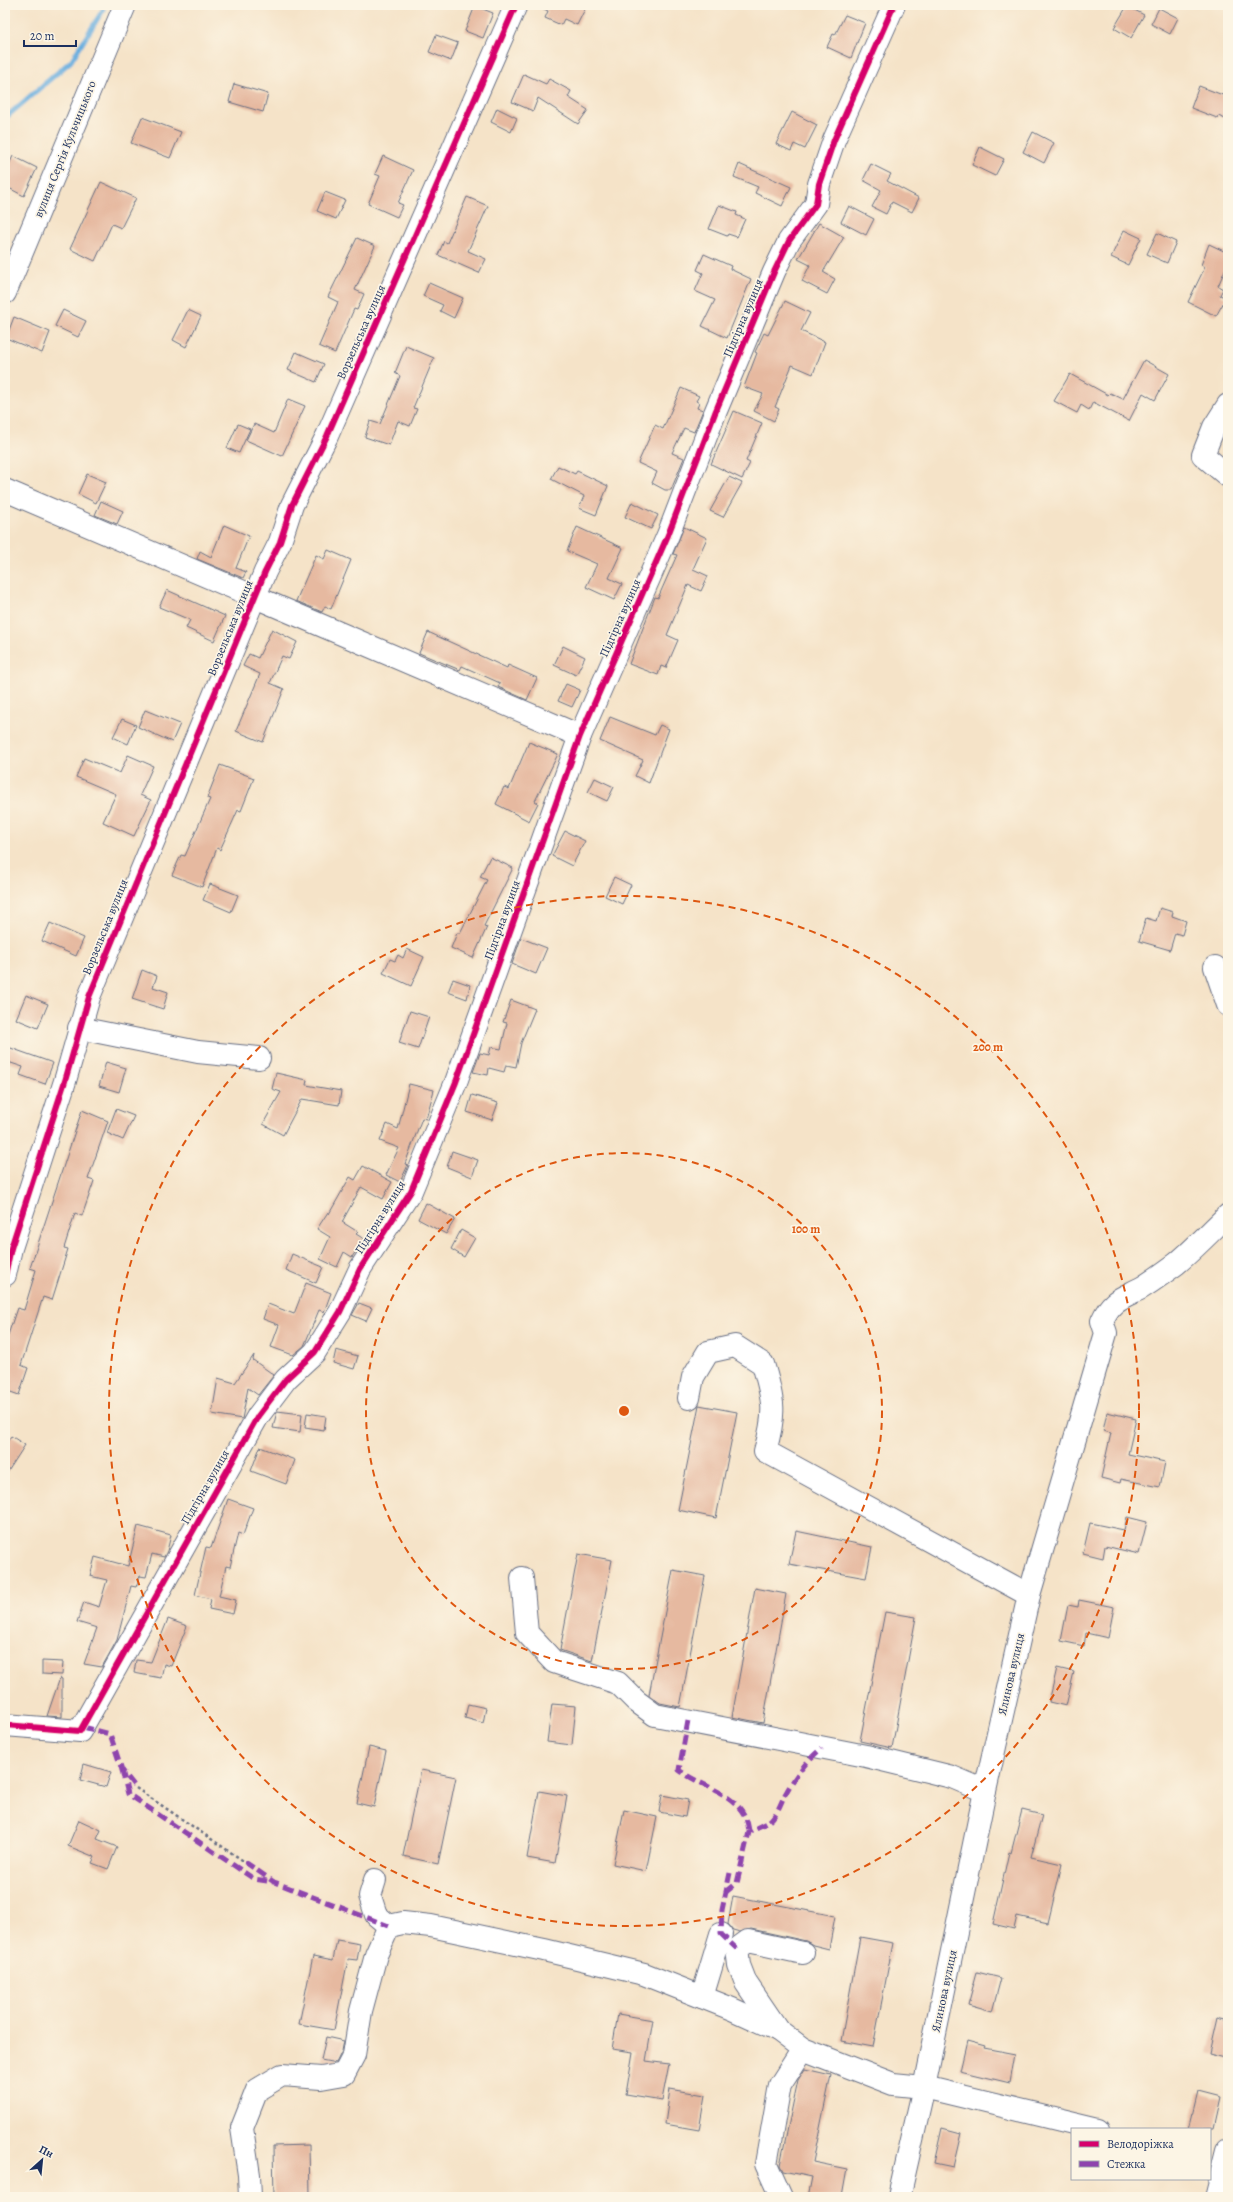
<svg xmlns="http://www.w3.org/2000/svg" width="1233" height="2202" viewBox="0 0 1233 2202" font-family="Alegreya,serif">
	<rect width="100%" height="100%" fill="#fcf5e5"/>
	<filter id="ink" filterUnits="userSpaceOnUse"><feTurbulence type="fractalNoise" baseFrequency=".025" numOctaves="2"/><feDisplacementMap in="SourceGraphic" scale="8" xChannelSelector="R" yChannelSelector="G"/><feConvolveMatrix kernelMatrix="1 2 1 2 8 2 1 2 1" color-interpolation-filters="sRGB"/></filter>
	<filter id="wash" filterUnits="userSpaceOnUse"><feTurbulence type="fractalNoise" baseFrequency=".012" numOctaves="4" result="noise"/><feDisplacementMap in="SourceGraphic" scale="16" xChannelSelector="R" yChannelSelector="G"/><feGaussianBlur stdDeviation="0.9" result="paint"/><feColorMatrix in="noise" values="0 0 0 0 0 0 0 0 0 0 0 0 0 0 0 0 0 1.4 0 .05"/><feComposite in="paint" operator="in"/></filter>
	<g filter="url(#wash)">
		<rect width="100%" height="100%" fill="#f5e3c8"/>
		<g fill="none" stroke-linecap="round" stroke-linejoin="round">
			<!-- stream -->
			<polyline stroke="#69aedf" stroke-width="5" points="5,118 71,61 103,10"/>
		</g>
		<g id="blocks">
			<!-- building -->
			<g fill="#e6b9a0">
				<polygon points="536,5 576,5 585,9 577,25 564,19 561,25 545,18 548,11"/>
				<polygon points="475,6 493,13 483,38 465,31"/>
				<polygon points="1127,6 1144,15 1131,38 1114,28"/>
				<polygon points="1159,8 1178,18 1170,34 1151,24"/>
				<polygon points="845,15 865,23 851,58 827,47 833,34 835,35"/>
				<polygon points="436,35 458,43 451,61 429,52"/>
				<polygon points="524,74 546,84 549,79 571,91 568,97 588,110 578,124 538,98 533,111 512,102"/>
				<polygon points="234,84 268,94 263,112 229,102"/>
				<polygon points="1199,86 1228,97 1228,120 1218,116 1217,118 1191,108"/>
				<polygon points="497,108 517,118 511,132 491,122"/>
				<polygon points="792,112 817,125 805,149 794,144 791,151 776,144"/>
				<polygon points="142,117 181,132 170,158 131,143"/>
				<polygon points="1033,132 1054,143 1044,163 1023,152"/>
				<polygon points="980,147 1004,159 995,176 972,165"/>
				<polygon points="13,156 37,168 24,196 5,186 5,173"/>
				<polygon points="383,156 413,170 398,203 403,205 397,217 368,204 380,176 375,174"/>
				<polygon points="739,164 791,187 782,206 755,193 758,187 734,177"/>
				<polygon points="871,164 891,174 887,181 919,198 912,212 892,202 886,214 872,207 881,190 863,180"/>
				<polygon points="101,182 136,198 121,228 112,224 95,261 70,249"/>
				<polygon points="325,192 345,200 336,219 317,211"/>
				<polygon points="467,197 488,206 468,251 486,259 479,273 438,255 444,241 447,243"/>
				<polygon points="719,205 737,212 736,215 745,219 737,237 728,234 727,236 709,229"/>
				<polygon points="849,206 874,219 866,235 841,222"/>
				<polygon points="819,223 844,237 823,272 835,279 827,294 802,281 810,265 798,259"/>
				<polygon points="1124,230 1141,238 1128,265 1111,257"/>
				<polygon points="1157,233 1176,242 1167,263 1147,254"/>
				<polygon points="357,238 375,246 355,290 364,294 357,310 354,309 335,353 319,346 338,302 328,297"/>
				<polygon points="1209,244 1228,253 1228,263 1218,286 1223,289 1220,295 1226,298 1216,316 1188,302 1205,267 1201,265"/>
				<polygon points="704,254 731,266 730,269 751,279 727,338 702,326 715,300 695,291 703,273 697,270"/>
				<polygon points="429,283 463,298 454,318 440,311 443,305 423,296"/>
				<polygon points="785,301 810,313 801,331 825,342 813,374 792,365 775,407 779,409 774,421 754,411 763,394 744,387 757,353 755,352 764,333 768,335"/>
				<polygon points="63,310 86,321 78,337 55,326"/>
				<polygon points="188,310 201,316 186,347 173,340"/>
				<polygon points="14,317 50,332 42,353 6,338"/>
				<polygon points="406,346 434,358 413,408 417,409 410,426 398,421 389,445 365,437 370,421 380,424 400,376 395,373"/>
				<polygon points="296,352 324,364 316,382 288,370"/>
				<polygon points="1144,360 1169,374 1155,400 1143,393 1129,421 1093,402 1089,410 1081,405 1077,413 1054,401 1070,374 1108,395 1110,393 1123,399"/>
				<polygon points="681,388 699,396 696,401 699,403 697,408 703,410 694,432 684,428 672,453 684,458 671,490 665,490 652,483 657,472 638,463 655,425 663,429"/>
				<polygon points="288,399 305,406 282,456 246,440 254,424 274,433"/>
				<polygon points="734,411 762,423 746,461 750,463 742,479 711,464"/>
				<polygon points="238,424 250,429 239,453 227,448"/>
				<polygon points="558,466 575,474 577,471 608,486 596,515 579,508 584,496 551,479"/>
				<polygon points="87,474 106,482 96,503 78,494"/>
				<polygon points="729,477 742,483 723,517 710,511"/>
				<polygon points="101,501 123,511 117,524 95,515"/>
				<polygon points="632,502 658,515 651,529 625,517"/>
				<polygon points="224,525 249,536 236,568 246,572 243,578 197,559 200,551 211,557"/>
				<polygon points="577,527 623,548 609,578 622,584 614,600 586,587 597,564 567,551"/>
				<polygon points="684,527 707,538 693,569 708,576 701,591 688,585 667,635 678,640 666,668 661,666 658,675 629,664 655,597 658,598 677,555 673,554"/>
				<polygon points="328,550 351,560 331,609 325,606 322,612 296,601 316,555 324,559"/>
				<polygon points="167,590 225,616 214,641 186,628 190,620 159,607"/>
				<polygon points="272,629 297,642 289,659 282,656 270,683 284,689 263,742 236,731 260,674 243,666 249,654 258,658"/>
				<polygon points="428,632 507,668 508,665 537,678 527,700 498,687 500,683 462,666 460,670 419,653"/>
				<polygon points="563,646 585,657 576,675 554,665"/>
				<polygon points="566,684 580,690 572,707 558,701"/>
				<polygon points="145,710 180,724 172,742 138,727"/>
				<polygon points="610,717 655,735 660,725 669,729 649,783 635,776 643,760 600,741"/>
				<polygon points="122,719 136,725 128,744 113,737"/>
				<polygon points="529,742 558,754 535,801 538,803 529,821 496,804 504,787 509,789"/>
				<polygon points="128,755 153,766 140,795 151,800 134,836 103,822 116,794 76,777 84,758 120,773"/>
				<polygon points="220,765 254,778 241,811 238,810 220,850 217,848 202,887 172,875 181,855 185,856 210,799 207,798"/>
				<polygon points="595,778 614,787 607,801 588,792"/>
				<polygon points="565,831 585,841 572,866 552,856"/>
				<polygon points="490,857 513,868 484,926 487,927 473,958 451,948 457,933 460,933 487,880 480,877"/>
				<polygon points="614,877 631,885 622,904 605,896"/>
				<polygon points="210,884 238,895 231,912 203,900"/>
				<polygon points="1160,908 1173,912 1172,916 1186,921 1182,935 1175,933 1170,950 1139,941 1146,918 1156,921"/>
				<polygon points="50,923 84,938 76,956 42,941"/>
				<polygon points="521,938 547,948 536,974 512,964"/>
				<polygon points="407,949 424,957 411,986 383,973 390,959 395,961 398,955 403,958"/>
				<polygon points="142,970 157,976 153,987 168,992 163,1009 132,999"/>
				<polygon points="453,979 470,985 467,999 448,992"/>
				<polygon points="26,995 48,1004 38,1028 16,1019"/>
				<polygon points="511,1000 535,1009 521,1043 516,1067 506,1065 504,1072 489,1068 488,1075 473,1072 480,1053 489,1055 491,1047 501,1049 507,1023 503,1022"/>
				<polygon points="410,1011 429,1017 418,1049 399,1043"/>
				<polygon points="5,1046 53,1063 45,1084 20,1075 23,1067 5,1061"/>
				<polygon points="106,1062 126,1068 119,1092 99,1086"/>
				<polygon points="276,1073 307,1080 306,1085 341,1091 339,1105 302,1099 283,1135 263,1124 281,1092 272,1089"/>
				<polygon points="409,1084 434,1090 426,1119 422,1118 405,1164 408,1165 400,1182 386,1175 399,1148 380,1141 387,1124 398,1129"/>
				<polygon points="472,1095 498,1103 492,1120 467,1112"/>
				<polygon points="116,1109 134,1116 123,1140 107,1133"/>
				<polygon points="82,1110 108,1121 88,1179 94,1181 82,1216 75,1213 64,1248 68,1249 52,1300 43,1297 21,1365 28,1368 19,1395 5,1390 5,1344 17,1308 24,1310 36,1270 30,1268"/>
				<polygon points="452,1151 478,1160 472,1177 447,1167"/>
				<polygon points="363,1166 392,1182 383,1199 361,1187 342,1222 358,1232 356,1234 364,1239 352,1257 344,1252 337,1267 320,1259 330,1237 317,1229 328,1212 329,1214 350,1177 355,1180"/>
				<polygon points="426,1203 455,1219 446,1234 418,1219"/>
				<polygon points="461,1230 475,1238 464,1257 451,1249"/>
				<polygon points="292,1254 323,1267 316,1283 286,1270"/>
				<polygon points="306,1283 331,1293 324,1312 319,1310 304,1346 293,1355 271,1347 279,1325 263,1319 268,1304 294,1314"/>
				<polygon points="359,1303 372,1308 366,1321 352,1315"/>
				<polygon points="336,1350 358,1356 354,1369 333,1363"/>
				<polygon points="254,1355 253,1360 274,1375 258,1395 248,1388 242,1419 212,1414 218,1378 235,1383"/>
				<polygon points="699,1405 737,1412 716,1518 678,1510"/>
				<polygon points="277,1411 302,1414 300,1432 273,1428"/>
				<polygon points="1107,1412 1136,1419 1128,1454 1165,1462 1160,1487 1121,1479 1120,1483 1101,1478 1111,1433 1103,1431"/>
				<polygon points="307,1413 326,1416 324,1430 305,1427"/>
				<polygon points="11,1436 25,1445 5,1476 5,1445"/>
				<polygon points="260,1447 295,1460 286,1484 251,1471"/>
				<polygon points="228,1499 253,1508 243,1535 238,1533 230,1567 226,1566 219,1596 236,1600 233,1614 209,1609 211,1599 195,1595 206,1547 211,1548"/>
				<polygon points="1127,1517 1147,1522 1139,1554 1105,1546 1103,1558 1083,1553 1090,1523 1124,1530"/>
				<polygon points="138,1526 171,1535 167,1551 164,1557 152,1554 146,1577 140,1576 136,1587 131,1586 117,1640 102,1667 84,1664 97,1628 77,1622 84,1602 99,1607 107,1580 90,1576 95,1557 128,1566"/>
				<polygon points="796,1531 872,1547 866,1578 789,1564"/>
				<polygon points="578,1554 612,1560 592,1661 560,1650"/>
				<polygon points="673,1570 705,1576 680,1707 660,1703 649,1695"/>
				<polygon points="755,1588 786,1594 763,1723 732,1717"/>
				<polygon points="1079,1600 1114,1607 1108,1638 1086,1633 1084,1646 1061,1641 1068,1605 1078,1607"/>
				<polygon points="885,1612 916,1617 892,1748 860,1741"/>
				<polygon points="168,1619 187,1626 171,1666 164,1664 161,1678 134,1673 136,1660 151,1662"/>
				<polygon points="42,1661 63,1662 62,1675 42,1674"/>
				<polygon points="1057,1668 1074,1672 1066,1706 1049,1702"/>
				<polygon points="60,1678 62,1679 62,1717 47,1716"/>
				<polygon points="468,1704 486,1708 483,1723 465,1718"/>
				<polygon points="552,1704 576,1706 572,1745 547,1742"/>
				<polygon points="369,1747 386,1751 374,1807 357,1803"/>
				<polygon points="84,1764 111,1772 106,1787 80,1780"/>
				<polygon points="421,1770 456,1777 438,1864 403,1856"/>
				<polygon points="539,1791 567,1796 555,1863 527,1858"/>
				<polygon points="662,1795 688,1800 685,1817 659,1812"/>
				<polygon points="624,1810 657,1817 646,1871 613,1864"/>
				<polygon points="1022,1810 1042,1815 1031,1857 1062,1864 1048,1923 1017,1916 1014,1929 993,1924 1009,1852 1011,1853"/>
				<polygon points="79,1820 101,1830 97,1839 117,1847 108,1869 92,1863 95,1857 68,1846"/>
				<polygon points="733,1896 835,1916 829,1949 813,1945 806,1941 751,1929 740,1932 733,1930 728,1924"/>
				<polygon points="860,1937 893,1943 873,2047 841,2041"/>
				<polygon points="337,1940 360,1944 357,1960 348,1959 334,2030 299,2024 313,1956 333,1960"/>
				<polygon points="977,1972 1001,1978 992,2012 968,2005"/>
				<polygon points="618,2014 653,2020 646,2061 669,2064 662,2100 626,2094 633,2052 612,2049"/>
				<polygon points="1216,2018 1228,2021 1228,2058 1208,2053"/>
				<polygon points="326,2037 344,2041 342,2051 336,2063 321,2060"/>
				<polygon points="967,2041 985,2046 984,2048 1015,2054 1010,2083 960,2071"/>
				<polygon points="805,2069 831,2075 813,2162 847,2169 842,2197 808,2197 812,2177 783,2171 780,2165 798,2080"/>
				<polygon points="670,2089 705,2095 699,2130 665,2124"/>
				<polygon points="1198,2092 1221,2098 1214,2129 1189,2129"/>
				<polygon points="942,2128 961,2133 953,2167 934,2163"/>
				<polygon points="309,2145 310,2197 274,2197 273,2146"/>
			</g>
		</g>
	</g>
	<g filter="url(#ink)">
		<use href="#blocks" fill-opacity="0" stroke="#676e83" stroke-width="1"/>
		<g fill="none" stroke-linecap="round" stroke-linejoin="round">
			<!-- minor casing -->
			<g stroke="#676e83" stroke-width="24">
				<g id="minor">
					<polyline points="5,293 125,5"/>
					<polyline points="1228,405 1214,427 1203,455 1228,476"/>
					<polyline points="5,490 580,736"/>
					<polyline points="1215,967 1228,1005"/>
					<polyline points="79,1028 198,1052 259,1058"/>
					<polyline points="5,1275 11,1248 65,1081 89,997 265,572 280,542 292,505 327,436 516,5"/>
					<path d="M689,1398L693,1377L708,1352L735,1346L763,1364C774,1401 776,1413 765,1451L1029,1595"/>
					<polyline points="522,1578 527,1633 554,1662 618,1683 636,1701 655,1715 866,1756 952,1777 985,1791"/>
					<polyline points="5,1725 80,1731 258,1416 286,1379 315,1352 340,1312 360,1269 411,1191 456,1082 580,736 668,535 715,413 774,272 789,241 816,204 819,184 834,140 894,5"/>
					<polyline points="375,1880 370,1896 376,1915 389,1926"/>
					<polyline points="702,1997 721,1934"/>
					<polyline points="803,2049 893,2084 924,2087 1098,2129"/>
					<polyline points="250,2197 249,2175 242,2128 257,2090 282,2075 321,2078 344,2074 354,2055 361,2011 376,1955 389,1926 403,1923 431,1926 544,1950 644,1974 732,2009 778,2030"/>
					<polyline points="781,2197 766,2164 780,2085 803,2049 778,2030 746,1983 739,1965 737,1949 748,1941 803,1953"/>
					<path d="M899,2197L924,2087L985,1791L1029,1595L1106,1333L1102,1321C1112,1298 1123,1298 1143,1287C1154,1280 1165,1272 1176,1264C1194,1249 1211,1231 1228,1215"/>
					<polyline points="1216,2197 1228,2150"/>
				</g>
			</g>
			<!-- path -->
			<polyline stroke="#676e83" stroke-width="2.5" stroke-dasharray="3 3" stroke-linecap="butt" points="136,1788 245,1862"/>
			<!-- minor -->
			<use href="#minor" stroke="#fff" stroke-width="22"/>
			<!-- quiet -->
			<g stroke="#8e44ad" stroke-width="5" stroke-dasharray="10 5" stroke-linecap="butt">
				<path d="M688,1721L679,1770C704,1789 746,1794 749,1832"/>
				<polyline points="83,1727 110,1734 122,1770 136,1788"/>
				<polyline points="122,1770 128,1794 254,1879 274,1882"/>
				<polyline points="245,1862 274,1882 389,1926"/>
				<polyline points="730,1873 722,1910 721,1934 737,1949"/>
				<path d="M726,1892L737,1883L749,1832C757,1826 768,1825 774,1816C780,1808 782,1799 787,1791C796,1775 808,1759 822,1748"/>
			</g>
			<!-- cycleway casing -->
			<g stroke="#fcf5e5" stroke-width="8">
				<g id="cycleway">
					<polyline points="5,1275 11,1248 65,1081 89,997 265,572 280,542 292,505 327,436 516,5"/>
					<polyline points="5,1725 80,1731 258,1416 286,1379 315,1352 340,1312 360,1269 411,1191 456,1082 580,736 668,535 715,413 774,272 789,241 816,204 819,184 834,140 894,5"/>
				</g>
			</g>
			<!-- cycleway -->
			<use href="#cycleway" stroke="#d6006c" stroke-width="6"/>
		</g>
	</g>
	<!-- distance rings -->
	<g fill="none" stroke="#de5710" stroke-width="2" stroke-dasharray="7 5">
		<circle cx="624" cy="1411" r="258"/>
		<circle cx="624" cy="1411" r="515"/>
	</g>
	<g text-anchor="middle" stroke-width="3.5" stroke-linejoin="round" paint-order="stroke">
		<!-- street labels -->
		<g font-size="12" fill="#1b2f5e" stroke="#fcf5e5">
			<text transform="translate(65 149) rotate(-68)" y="4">вулиця Сергія Кульчицького</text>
			<text transform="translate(743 318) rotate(-67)" y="4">Підгірна вулиця</text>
			<text transform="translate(361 332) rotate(-66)" y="4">Ворзельська вулиця</text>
			<text transform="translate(620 618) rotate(-66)" y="4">Підгірна вулиця</text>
			<text transform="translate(230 628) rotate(-68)" y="4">Ворзельська вулиця</text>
			<text transform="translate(502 920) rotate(-70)" y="4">Підгірна вулиця</text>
			<text transform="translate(105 927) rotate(-68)" y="4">Ворзельська вулиця</text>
			<text transform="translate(380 1217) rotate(-58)" y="4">Підгірна вулиця</text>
			<text transform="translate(205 1487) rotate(-60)" y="4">Підгірна вулиця</text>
			<text transform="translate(1011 1674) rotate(-77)" y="4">Ялинова вулиця</text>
			<text transform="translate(944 1991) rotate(-78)" y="4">Ялинова вулиця</text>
		</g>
	</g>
	<circle cx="624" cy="1411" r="6" fill="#de5710" stroke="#fcf5e5" stroke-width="2"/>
	<g font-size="12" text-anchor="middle" font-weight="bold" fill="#de5710" stroke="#fcf5e5" stroke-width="3.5" stroke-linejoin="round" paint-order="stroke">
		<text x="988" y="1051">200 m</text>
		<text x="806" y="1233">100 m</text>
	</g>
	<!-- margin -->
	<rect width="1233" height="2202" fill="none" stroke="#fcf5e5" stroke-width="20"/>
	<!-- legend -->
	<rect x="1071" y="2128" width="140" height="52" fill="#fcf5e5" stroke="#a2a6af"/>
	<rect x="1079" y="2141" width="20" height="6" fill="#d6006c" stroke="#a2a6af"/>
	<text x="1107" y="2148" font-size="12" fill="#1b2f5e">Велодоріжка</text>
	<rect x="1079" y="2161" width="20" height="6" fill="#8e44ad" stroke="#a2a6af"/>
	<text x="1107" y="2168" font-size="12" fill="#1b2f5e">Стежка</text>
	<!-- north arrow -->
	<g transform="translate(42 2160) rotate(27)" stroke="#fcf5e5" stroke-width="3" paint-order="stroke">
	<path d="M0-3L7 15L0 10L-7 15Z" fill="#1b2f5e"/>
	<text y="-6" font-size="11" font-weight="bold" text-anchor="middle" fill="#1b2f5e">Пн</text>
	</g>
	<!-- scale -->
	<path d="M24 40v6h52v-6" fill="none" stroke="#1b2f5e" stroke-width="2"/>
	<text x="30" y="40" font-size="12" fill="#1b2f5e" stroke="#fcf5e5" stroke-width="3" paint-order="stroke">20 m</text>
</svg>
